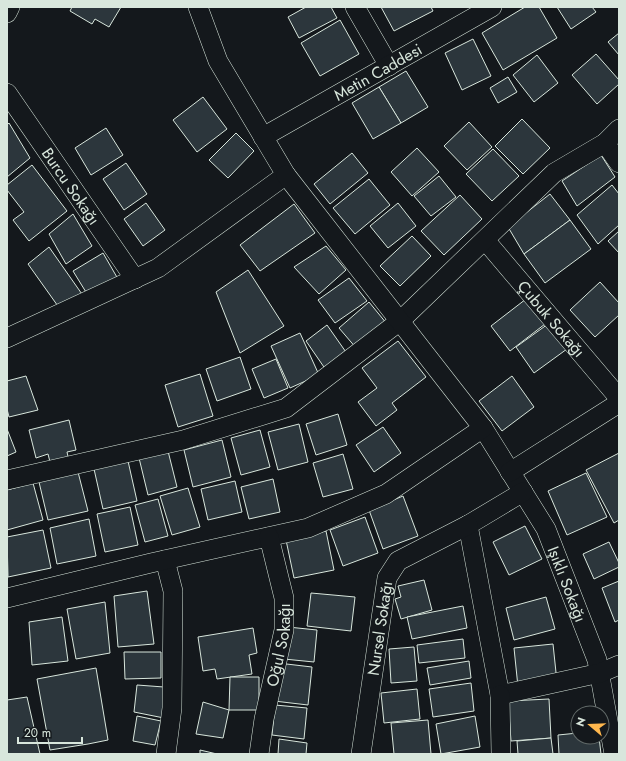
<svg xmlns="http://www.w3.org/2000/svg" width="626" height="761" viewBox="0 0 626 761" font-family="Jost,sans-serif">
	<rect width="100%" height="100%" fill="#14181c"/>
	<!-- building -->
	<g fill="#2c363c" stroke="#d8e6dc">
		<polygon points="72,7 121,7 109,27 95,19 92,24 70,11"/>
		<polygon points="306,7 331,7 337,18 299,38 288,17"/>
		<polygon points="381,7 431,7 433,11 394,31"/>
		<polygon points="525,7 539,7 557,38 503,70 482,33"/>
		<polygon points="557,7 592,7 596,12 571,29"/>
		<polygon points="340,20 359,54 320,76 301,43"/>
		<polygon points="619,33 619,55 608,42"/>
		<polygon points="473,39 491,76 462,90 445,53"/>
		<polygon points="596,54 619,80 619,84 597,104 572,75"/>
		<polygon points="537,55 558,83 534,102 513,75"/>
		<polygon points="406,71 428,107 401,123 379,87"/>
		<polygon points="508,77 517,92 498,103 490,88"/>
		<polygon points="379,87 401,123 373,139 352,103"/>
		<polygon points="203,97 227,129 197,152 173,120"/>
		<polygon points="522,119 550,148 523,174 495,146"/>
		<polygon points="469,122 492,147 467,170 444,146"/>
		<polygon points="9,123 30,158 7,177 7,125"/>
		<polygon points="106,128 123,155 91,175 75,148"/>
		<polygon points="236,133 254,151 228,178 209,160"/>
		<polygon points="417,148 439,172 412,196 391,172"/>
		<polygon points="493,149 519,176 492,201 466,174"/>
		<polygon points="352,153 368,173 330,204 314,184"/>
		<polygon points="601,155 615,177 577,206 562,181"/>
		<polygon points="126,163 147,194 124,210 103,179"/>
		<polygon points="32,165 67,211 29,241 13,220 24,212 7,190 7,185"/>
		<polygon points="439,176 456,197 431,216 414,196"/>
		<polygon points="369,179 390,205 355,234 333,208"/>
		<polygon points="612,185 619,194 619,225 598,244 577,215"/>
		<polygon points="550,194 570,220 524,254 508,227"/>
		<polygon points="460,195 482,219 444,255 421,231"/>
		<polygon points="146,203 165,230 143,246 124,219"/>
		<polygon points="398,203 416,226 388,248 370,226"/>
		<polygon points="294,204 315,233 260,271 240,245"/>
		<polygon points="73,214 92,246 66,264 49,234"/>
		<polygon points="570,220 591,249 545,283 524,254"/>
		<polygon points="619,231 619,253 608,241"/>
		<polygon points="412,236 431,256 400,286 380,266"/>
		<polygon points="326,246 346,270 319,294 294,267"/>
		<polygon points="49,247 84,297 60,309 28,264"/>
		<polygon points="103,253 118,279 89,297 73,271"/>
		<polygon points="248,270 284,326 240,353 216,292"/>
		<polygon points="349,278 367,301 335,323 318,300"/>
		<polygon points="600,282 619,303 619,315 595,337 570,310"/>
		<polygon points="526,299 545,324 510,351 491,326"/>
		<polygon points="369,302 387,324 357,349 339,328"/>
		<polygon points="548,324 567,349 534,373 516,347"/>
		<polygon points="327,325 348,355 326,370 306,341"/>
		<polygon points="300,333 319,375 290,388 271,346"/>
		<polygon points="398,341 426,377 392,403 397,410 376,426 358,402 377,388 362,368"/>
		<polygon points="240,357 251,389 217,401 206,369"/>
		<polygon points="276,359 288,388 264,398 252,369"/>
		<polygon points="200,374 213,416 178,427 165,385"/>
		<polygon points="26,376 38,410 9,417 7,409 7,381"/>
		<polygon points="512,376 534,407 502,431 479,401"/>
		<polygon points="338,414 347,445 316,455 306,424"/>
		<polygon points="69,420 76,450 67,452 69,461 51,466 48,454 36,458 29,430"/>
		<polygon points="299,424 308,462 278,470 268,432"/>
		<polygon points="383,427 401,453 374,472 356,445"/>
		<polygon points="7,429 16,452 7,456"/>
		<polygon points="260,430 270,467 241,475 231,438"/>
		<polygon points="222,440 231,477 193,487 184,450"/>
		<polygon points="168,451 177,487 148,495 139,458"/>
		<polygon points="619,453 619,520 614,523 586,470"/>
		<polygon points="343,454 353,489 323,497 313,463"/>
		<polygon points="128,461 137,501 103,509 94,469"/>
		<polygon points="78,472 88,511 48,520 39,482"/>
		<polygon points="586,473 607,517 567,535 548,491"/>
		<polygon points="273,479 280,512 249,519 241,487"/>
		<polygon points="235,481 242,512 208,520 201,489"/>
		<polygon points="33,483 43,520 7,530 7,490"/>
		<polygon points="188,488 200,527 172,535 160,496"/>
		<polygon points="403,496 418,536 383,549 369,510"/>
		<polygon points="158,499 168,536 145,542 135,505"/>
		<polygon points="130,507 138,545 105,552 97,514"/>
		<polygon points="365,517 378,553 343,566 330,530"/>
		<polygon points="89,519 96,556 57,564 50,528"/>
		<polygon points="525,526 542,559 509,575 493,542"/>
		<polygon points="43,530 51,568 8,577 7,537"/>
		<polygon points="326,531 334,570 294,578 286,540"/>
		<polygon points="609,542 619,563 619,567 594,579 583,554"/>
		<polygon points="424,580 432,610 401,619 395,599 401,597 398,586"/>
		<polygon points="619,581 619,620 615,622 602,588"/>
		<polygon points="147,591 154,644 118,647 114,596"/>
		<polygon points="311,593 355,597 351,631 307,626"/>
		<polygon points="546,597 555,629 514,640 506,608"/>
		<polygon points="105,602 110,653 76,659 67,609"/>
		<polygon points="463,606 467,628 412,639 407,617"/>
		<polygon points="62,617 68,661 32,665 29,622"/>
		<polygon points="288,627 317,630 314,662 284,659"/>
		<polygon points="253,628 257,653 249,655 252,674 217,679 215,669 203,671 198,637"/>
		<polygon points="463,639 465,658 419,663 417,645"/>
		<polygon points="553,644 557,682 518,687 514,648"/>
		<polygon points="414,647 417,681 391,683 389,649"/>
		<polygon points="124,652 161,652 161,678 125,679"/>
		<polygon points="469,661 471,678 430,685 427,668"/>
		<polygon points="278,663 312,667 308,705 274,701"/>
		<polygon points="96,668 108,740 88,744 50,750 37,679"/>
		<polygon points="230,677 259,677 259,710 229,710"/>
		<polygon points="471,683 474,711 433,717 429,689"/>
		<polygon points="137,685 164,687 164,718 134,712"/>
		<polygon points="417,689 420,719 384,723 381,693"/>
		<polygon points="27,697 40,754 7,754 7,700"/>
		<polygon points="549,699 551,738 511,741 508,701"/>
		<polygon points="203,702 229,710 223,738 196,734"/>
		<polygon points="275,705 307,708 304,739 272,735"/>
		<polygon points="137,716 161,721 155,745 133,741"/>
		<polygon points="475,716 480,747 441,754 436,724"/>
		<polygon points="428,720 431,754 394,754 391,723"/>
		<polygon points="578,733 578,737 599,737 601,754 559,754 558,735"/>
		<polygon points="551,738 553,754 518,754 517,741"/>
		<polygon points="279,739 307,743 306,754 278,754"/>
		<polygon points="200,750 217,754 200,754"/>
	</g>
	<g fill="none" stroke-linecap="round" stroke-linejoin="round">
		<!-- minor casing -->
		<g stroke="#d8e6dc" stroke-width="20">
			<g id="minor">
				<polyline points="355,7 389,66"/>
				<polyline points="7,13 10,7"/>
				<path id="s1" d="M7,93L135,279"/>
				<path id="s2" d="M263,137L492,7"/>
				<polyline points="605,143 619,163"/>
				<path id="s3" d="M485,240L619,398"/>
				<polyline points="7,338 158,268 286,175 218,61 198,7"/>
				<path id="s4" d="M483,428L546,529L597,660L614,754"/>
				<polyline points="510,472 619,403"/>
				<polyline points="7,480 183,440 286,408 400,321 554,173 605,143 619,129"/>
				<polyline points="523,492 468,525 500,695 600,673 619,665"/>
				<polyline points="165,560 173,591 172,708 166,754"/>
				<polyline points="7,598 151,563 308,528 386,494 483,428 286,175"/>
				<polyline points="500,695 501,754"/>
				<path id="s5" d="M259,754L264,719L284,630V598L269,537"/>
				<path id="s6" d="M361,754L387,578L398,561L468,525"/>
			</g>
		</g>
		<!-- minor -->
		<use href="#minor" stroke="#14181c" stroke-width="19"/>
	</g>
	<g text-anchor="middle" stroke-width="3" stroke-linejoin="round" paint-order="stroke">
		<!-- street labels -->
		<g font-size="16" fill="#d8e6dc" stroke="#14181c">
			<text dy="6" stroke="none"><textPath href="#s2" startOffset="132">Metin Caddesi</textPath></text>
			<text dy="6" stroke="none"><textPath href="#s1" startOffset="113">Burcu Sokağı</textPath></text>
			<text dy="6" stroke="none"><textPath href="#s3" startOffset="103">Çubuk Sokağı</textPath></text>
			<text dy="6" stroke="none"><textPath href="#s4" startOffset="178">Işıklı Sokağı</textPath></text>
			<text dy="6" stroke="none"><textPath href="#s6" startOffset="127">Nursel Sokağı</textPath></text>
			<text dy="6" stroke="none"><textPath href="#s5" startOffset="111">Oğul Sokağı</textPath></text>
		</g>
	</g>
	<!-- border -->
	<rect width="626" height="761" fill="none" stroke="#d8e6dc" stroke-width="16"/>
	<!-- north arrow -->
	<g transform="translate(590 725) rotate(289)"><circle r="19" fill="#14181c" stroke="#626a69"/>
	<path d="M0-3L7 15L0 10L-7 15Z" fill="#ffb74d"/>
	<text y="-6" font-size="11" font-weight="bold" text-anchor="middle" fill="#d8e6dc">N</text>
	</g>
	<!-- scale -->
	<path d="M18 737v6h64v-6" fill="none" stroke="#d8e6dc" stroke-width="2"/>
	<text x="24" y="737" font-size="12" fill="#d8e6dc" stroke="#14181c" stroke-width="3" paint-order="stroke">20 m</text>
</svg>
